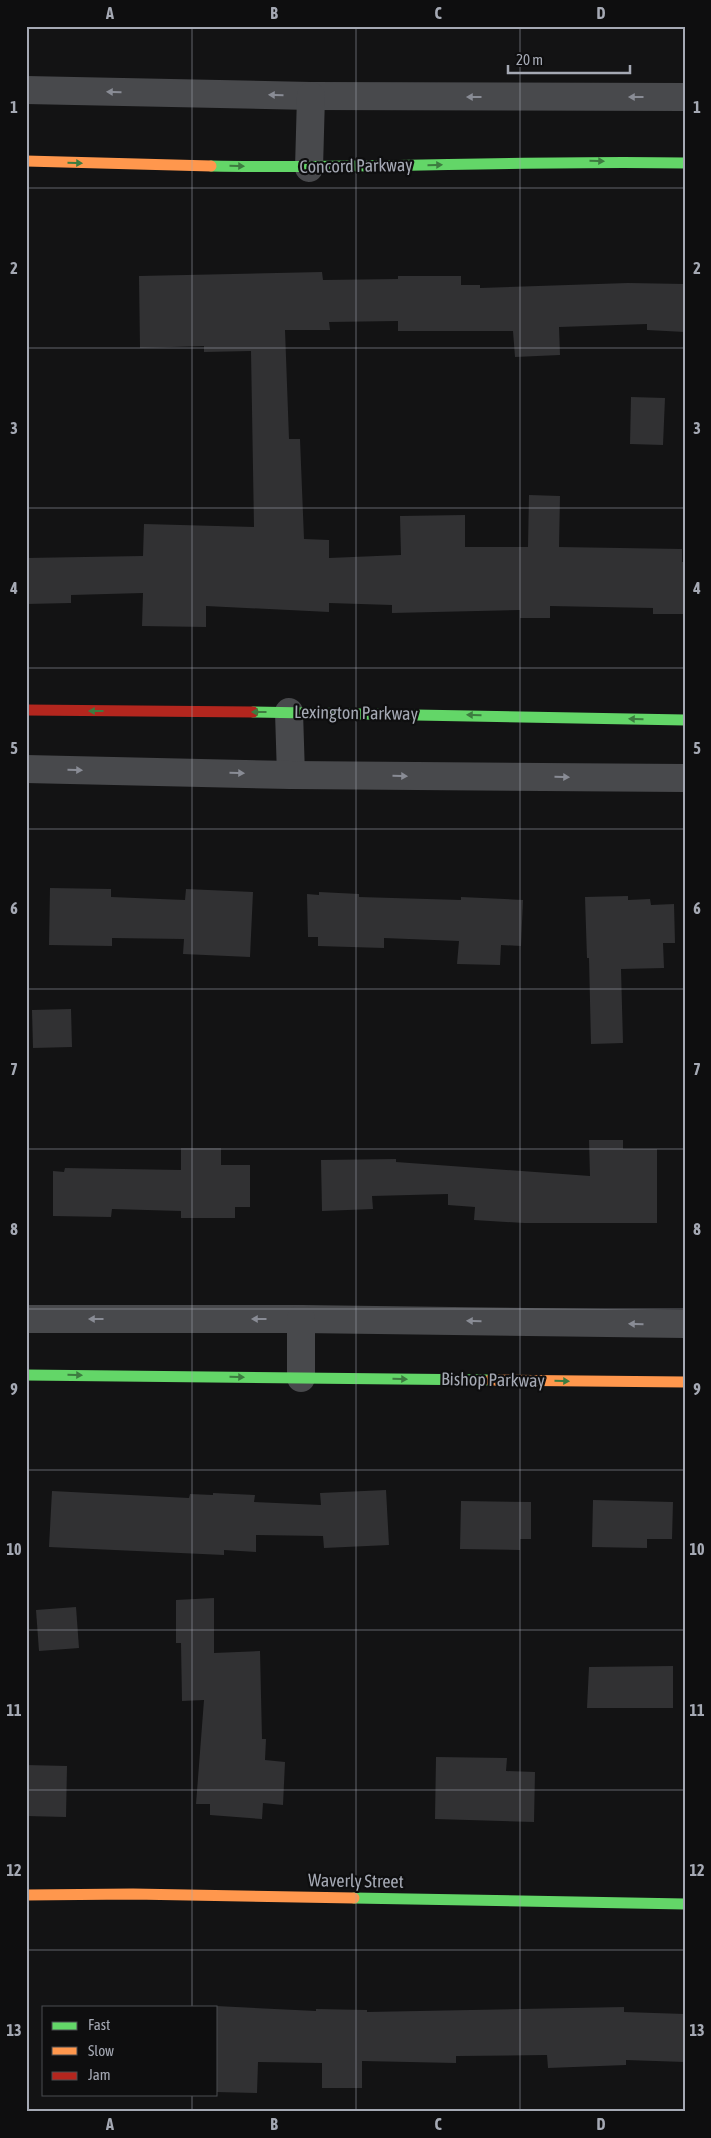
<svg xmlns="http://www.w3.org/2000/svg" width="711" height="2138" viewBox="0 0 711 2138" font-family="'Asap Condensed',sans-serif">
	<rect width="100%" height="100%" fill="#131314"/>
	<!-- building -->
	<g fill="#313133">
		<polygon points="322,272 323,280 398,279 398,276 461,276 461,285 480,285 480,288 628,283 685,284 685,332 647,330 647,324 559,327 560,355 515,357 513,331 398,331 398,321 329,322 330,330 285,330 289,439 300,439 304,539 329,540 329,558 401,555 400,516 465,515 465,547 528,547 529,495 560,496 559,547 682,549 682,562 685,562 685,614 653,614 653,608 550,606 550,618 520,618 520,610 392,613 392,605 329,603 329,612 206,606 206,627 142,626 143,593 71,595 71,603 26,604 26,558 143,556 144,524 254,527 251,351 204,352 204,346 140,348 139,276"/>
		<polygon points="631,397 665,398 663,445 630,444"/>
		<polygon points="50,888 111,889 111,897 185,900 186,889 253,892 250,957 183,954 184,939 112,938 112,946 49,945"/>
		<polygon points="319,892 359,894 359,897 461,900 461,897 523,900 521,946 501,945 500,965 457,964 459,941 384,938 384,948 318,946 318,937 308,937 307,894 319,895"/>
		<polygon points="628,896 628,900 650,899 651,905 674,904 675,943 663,943 664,968 621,969 623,1043 591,1044 589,958 587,958 585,897"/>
		<polygon points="71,1009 72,1047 33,1048 32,1010"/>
		<polygon points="589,1140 623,1140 623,1149 657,1149 657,1223 524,1223 474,1220 475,1207 448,1205 448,1194 372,1196 373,1209 322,1211 321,1160 396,1159 396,1162 590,1176"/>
		<polygon points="181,1148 221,1148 221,1165 250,1165 250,1207 235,1207 235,1218 181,1218 181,1211 112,1209 111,1217 53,1216 53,1171 64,1172 65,1168 181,1170"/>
		<polygon points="386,1490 389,1545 324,1548 323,1536 256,1535 256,1552 224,1550 224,1555 49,1547 52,1491 189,1498 190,1494 213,1495 213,1493 255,1495 254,1502 321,1505 320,1493"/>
		<polygon points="593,1500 673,1502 672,1539 647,1539 647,1548 592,1547"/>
		<polygon points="461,1501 531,1502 531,1539 520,1539 520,1550 460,1549"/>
		<polygon points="214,1598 214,1653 260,1651 262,1739 266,1739 265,1760 285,1762 283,1805 263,1803 262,1819 210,1815 210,1804 196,1804 204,1700 182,1701 181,1643 176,1643 176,1600"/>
		<polygon points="76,1607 79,1648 39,1651 36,1610"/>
		<polygon points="673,1666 673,1708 587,1708 589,1667"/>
		<polygon points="436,1757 507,1758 506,1771 535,1772 534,1822 435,1819"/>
		<polygon points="26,1765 67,1766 66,1817 26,1816"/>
		<polygon points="216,2006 316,2011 316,2009 367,2010 367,2012 624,2007 624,2012 685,2014 685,2062 626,2060 626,2065 548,2068 547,2055 456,2056 456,2063 362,2061 362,2088 322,2088 322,2063 258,2062 257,2093 216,2092"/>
	</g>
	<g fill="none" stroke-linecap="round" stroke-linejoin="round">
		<!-- street -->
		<g stroke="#48494c" stroke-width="28">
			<polyline points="26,90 311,96 685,97"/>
			<polyline points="309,168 311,96"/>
			<polyline points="289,712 291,775"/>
			<polyline points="26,769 291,775 685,778"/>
			<polyline points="26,1319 301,1319 685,1324"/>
			<polyline points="301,1378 301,1319"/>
		</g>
		<!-- fast -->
		<g stroke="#63d668" stroke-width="11">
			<path d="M211,166C369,169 527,160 685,163"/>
			<polyline points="253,712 685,720"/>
			<polyline points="26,1375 490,1380"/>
			<polyline points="354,1898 685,1904"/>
		</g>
		<!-- slow -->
		<g stroke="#ff974d" stroke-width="11">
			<polyline points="26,161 211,166"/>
			<polyline points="490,1380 685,1382"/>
			<polyline points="26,1895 133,1894 354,1898"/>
		</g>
		<!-- jam -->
		<polyline stroke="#b3261e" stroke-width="11" points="26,710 253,712"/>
	</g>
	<!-- one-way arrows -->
	<defs><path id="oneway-solid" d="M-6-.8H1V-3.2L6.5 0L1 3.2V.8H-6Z" transform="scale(1.25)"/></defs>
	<g fill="#898c95">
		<use href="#oneway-solid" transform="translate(114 92) rotate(-179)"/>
		<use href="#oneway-solid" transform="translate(276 95) rotate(-179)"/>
		<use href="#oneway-solid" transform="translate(474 97) rotate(-180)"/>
		<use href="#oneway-solid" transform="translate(636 97) rotate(-180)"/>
		<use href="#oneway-solid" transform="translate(75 770) rotate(1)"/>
		<use href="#oneway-solid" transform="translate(237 773) rotate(1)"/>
		<use href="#oneway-solid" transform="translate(400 776) rotate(1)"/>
		<use href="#oneway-solid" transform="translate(562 777) rotate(1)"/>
		<use href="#oneway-solid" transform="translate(96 1319) rotate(-180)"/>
		<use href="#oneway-solid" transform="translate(259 1319) rotate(-180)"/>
		<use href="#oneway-solid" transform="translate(474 1321) rotate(-179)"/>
		<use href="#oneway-solid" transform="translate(636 1324) rotate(-179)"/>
	</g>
	<g fill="#3d7c40">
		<use href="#oneway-solid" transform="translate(597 161) rotate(1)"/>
		<use href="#oneway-solid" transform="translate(75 163) rotate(1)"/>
		<use href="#oneway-solid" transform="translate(435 165) rotate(-1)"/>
		<use href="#oneway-solid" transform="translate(237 166) rotate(1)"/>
		<use href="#oneway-solid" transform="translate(96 711) rotate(-180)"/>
		<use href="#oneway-solid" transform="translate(259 712) rotate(-180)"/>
		<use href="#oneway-solid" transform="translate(474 715) rotate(-179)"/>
		<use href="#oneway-solid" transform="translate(636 719) rotate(-178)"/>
		<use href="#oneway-solid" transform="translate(75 1375) rotate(1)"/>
		<use href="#oneway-solid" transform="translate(237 1377) rotate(1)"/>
		<use href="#oneway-solid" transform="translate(400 1379) rotate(1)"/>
		<use href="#oneway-solid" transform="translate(562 1381) rotate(1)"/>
	</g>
	<!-- grid -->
	<path fill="none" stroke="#a5a9b4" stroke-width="1" stroke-opacity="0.55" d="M192,26V2007M356,26V2112M520,26V2112M26,188H685M26,348H685M26,508H685M26,668H685M26,829H685M26,989H685M26,1149H685M26,1309H685M26,1470H685M26,1630H685M26,1790H685M26,1950H685M192,2094V2112"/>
	<g text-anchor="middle" stroke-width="4.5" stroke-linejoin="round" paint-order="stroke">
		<!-- street labels -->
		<g font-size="18" fill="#a5a9b4" stroke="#0e0e0f">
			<text transform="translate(356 166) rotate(-1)" y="6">Concord Parkway</text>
			<text transform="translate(356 713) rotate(1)" y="6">Lexington Parkway</text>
			<text transform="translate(493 1380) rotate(1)" y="6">Bishop Parkway</text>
			<text transform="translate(356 1881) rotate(1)" y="6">Waverly Street</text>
		</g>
	</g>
	<!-- border -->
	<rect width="711" height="2138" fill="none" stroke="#0e0e0f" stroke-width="55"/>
	<!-- legend -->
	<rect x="42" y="2006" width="175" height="90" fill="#0e0e0f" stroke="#4a4c51"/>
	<rect x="52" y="2022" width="25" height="8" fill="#63d668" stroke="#4a4c51"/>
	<text x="88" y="2030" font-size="15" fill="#a5a9b4">Fast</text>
	<rect x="52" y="2047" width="25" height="8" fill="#ff974d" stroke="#4a4c51"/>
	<text x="88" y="2056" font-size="15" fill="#a5a9b4">Slow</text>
	<rect x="52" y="2072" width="25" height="8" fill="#b3261e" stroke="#4a4c51"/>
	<text x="88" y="2080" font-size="15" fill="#a5a9b4">Jam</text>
	<!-- scale -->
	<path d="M508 65v8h122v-8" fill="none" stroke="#a5a9b4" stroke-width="2.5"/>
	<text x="516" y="65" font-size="15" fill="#a5a9b4" stroke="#0e0e0f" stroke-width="4" paint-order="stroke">20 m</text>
	<rect x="28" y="28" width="656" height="2082" fill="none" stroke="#a5a9b4" stroke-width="2"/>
	<g font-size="16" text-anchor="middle" font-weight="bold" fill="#a5a9b4">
		<text x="110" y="19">A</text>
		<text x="274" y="19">B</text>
		<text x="438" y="19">C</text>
		<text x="601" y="19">D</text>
		<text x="14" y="113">1</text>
		<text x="697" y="113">1</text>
		<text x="14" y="274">2</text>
		<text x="697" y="274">2</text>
		<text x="14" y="434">3</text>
		<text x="697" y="434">3</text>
		<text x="14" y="594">4</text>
		<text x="697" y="594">4</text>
		<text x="14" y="754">5</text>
		<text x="697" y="754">5</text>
		<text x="14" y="914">6</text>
		<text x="697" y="914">6</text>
		<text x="14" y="1075">7</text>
		<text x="697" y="1075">7</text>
		<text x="14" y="1235">8</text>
		<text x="697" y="1235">8</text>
		<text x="14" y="1395">9</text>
		<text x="697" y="1395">9</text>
		<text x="14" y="1555">10</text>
		<text x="697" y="1555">10</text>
		<text x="14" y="1716">11</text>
		<text x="697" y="1716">11</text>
		<text x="14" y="1876">12</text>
		<text x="697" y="1876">12</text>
		<text x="14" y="2036">13</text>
		<text x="697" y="2036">13</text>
		<text x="110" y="2130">A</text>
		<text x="274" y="2130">B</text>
		<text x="438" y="2130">C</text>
		<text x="601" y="2130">D</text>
	</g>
</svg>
